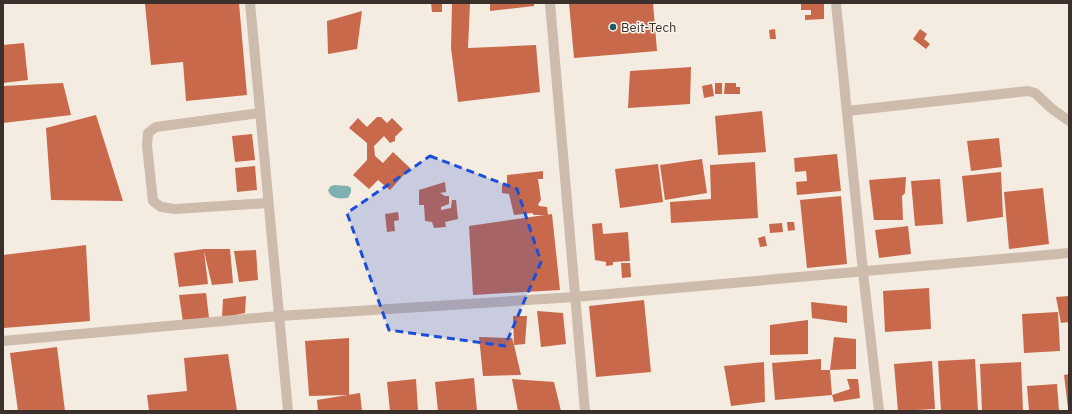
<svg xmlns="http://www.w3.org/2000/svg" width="1072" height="414" viewBox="0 0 1072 414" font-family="'IBM Plex Sans',sans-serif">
	<rect width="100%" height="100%" fill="#f4ebe1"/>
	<!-- water -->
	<path fill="#7fb0b2" d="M334,185L348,186L351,188V192L348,198C339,199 331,199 328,190L331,186Z"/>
	<!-- building -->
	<g fill="#c8694b">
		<polygon points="156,3 239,3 247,95 186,101 183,62 151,65 145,4"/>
		<polygon points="431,3 442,3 442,12 432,12"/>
		<polygon points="452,3 470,3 468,48 536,45 540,92 458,102 451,48"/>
		<polygon points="490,3 534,3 534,6 490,11"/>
		<polygon points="569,3 653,3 657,51 574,58"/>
		<polygon points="801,3 824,3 824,19 805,20 805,15 811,15 811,10 801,10"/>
		<polygon points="362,11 357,49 328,54 327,21"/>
		<polygon points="775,29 776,39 770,39 769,30"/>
		<polygon points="920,29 927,34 924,39 930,44 926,49 913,39"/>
		<polygon points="24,43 28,80 3,83 3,45"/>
		<polygon points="691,67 690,104 628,108 630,71"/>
		<polygon points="63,83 71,115 3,123 3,86"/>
		<rect x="715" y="83" width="7" height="11"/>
		<polygon points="725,83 736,83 736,87 740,87 740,94 724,94"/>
		<polygon points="712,84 714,96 704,98 702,86"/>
		<polygon points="762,111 766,152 718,155 715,116"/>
		<polygon points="96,115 123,201 51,200 46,128"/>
		<polygon points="377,117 381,117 387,123 392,118 403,129 395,137 395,141 390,143 384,136 374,146 375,156 383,163 393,152 410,168 390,190 378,180 369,189 353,175 367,160 367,143 349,128 358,118 367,127"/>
		<polygon points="252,134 255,160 235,162 232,136"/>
		<polygon points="999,138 1002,167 971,171 967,141"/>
		<polygon points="837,154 841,191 797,195 796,182 807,181 806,171 795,172 794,158"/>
		<polygon points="702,159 707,193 665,200 660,165"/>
		<polygon points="755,162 758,218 671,223 670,202 711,199 710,165"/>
		<polygon points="658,164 663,202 620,208 615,169"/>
		<polygon points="255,166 257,190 237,192 235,168"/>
		<polygon points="543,171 543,179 538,179 541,200 538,204 539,206 547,207 548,215 534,215 532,213 514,215 509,194 502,193 502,185 507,184 507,175"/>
		<polygon points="1001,172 1003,217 967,222 962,176"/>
		<polygon points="906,177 905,193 902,196 903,220 874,220 869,180"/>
		<polygon points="940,179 943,224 915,226 911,181"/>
		<polygon points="445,182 446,192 440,193 445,196 449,196 449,204 441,207 441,210 451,208 452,200 456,200 458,219 445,222 446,227 434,228 432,222 425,221 424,205 419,205 419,190"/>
		<polygon points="1043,188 1049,244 1009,249 1004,192"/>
		<polygon points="841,196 847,264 807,268 800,200"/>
		<polygon points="398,212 399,220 394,221 395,231 387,232 385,214"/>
		<polygon points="552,214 560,290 473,295 469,226"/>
		<polygon points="787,222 794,222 795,230 788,231"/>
		<polygon points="602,223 603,234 628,232 630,261 613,262 613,265 606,266 606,262 595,260 592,224"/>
		<polygon points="782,223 783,232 770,233 769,224"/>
		<polygon points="908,226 911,254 879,258 875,230"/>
		<polygon points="765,236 767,246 760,247 758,238"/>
		<polygon points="86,245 90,321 4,328 3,255"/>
		<polygon points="204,249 230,249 233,283 212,285 204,251 208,284 179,287 174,253"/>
		<polygon points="256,250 258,280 239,282 234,251"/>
		<polygon points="621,263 630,263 631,277 622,278"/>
		<polygon points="929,288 931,329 885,332 883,291"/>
		<polygon points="206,293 209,318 183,322 179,295"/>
		<polygon points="246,296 245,313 222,318 223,299"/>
		<polygon points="1069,296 1069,322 1061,323 1056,297"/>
		<polygon points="644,300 651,372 596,377 589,306"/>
		<polygon points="811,302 847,306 847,323 812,318"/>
		<polygon points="537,311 563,313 566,344 541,347"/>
		<polygon points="1058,312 1060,351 1024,353 1022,314"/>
		<polygon points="513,316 527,316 525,344 514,345 521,375 483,376 479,337 512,338 514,345"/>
		<polygon points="808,320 808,354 770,355 770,325"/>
		<polygon points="834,337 856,339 856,369 830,370 832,395 775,400 772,363 821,359 821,370 830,370"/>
		<polygon points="349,338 349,395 309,396 305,341"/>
		<polygon points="57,347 65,411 18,411 10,353"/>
		<polygon points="228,354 237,411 149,411 147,395 187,391 184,358"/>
		<polygon points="975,359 978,411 941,411 938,361"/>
		<polygon points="932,361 935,409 898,411 894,364"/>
		<polygon points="764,362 765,402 731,406 724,366"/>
		<polygon points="1021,362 1023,411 982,411 980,364"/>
		<polygon points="1069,374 1069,408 1068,408 1064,375"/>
		<polygon points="474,378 477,411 438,411 435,382"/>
		<polygon points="416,379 418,411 390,411 387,382"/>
		<polygon points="512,379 554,382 561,411 518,411"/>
		<polygon points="847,379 858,379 860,398 834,402 832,395 850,389"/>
		<polygon points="1057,384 1059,411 1029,411 1027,386"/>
		<polygon points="360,393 362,411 318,411 317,400"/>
	</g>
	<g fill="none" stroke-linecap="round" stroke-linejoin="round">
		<!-- minor -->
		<g stroke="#cdbbac" stroke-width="10">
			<polyline points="250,3 288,411"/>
			<polyline points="550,3 585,411"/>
			<polyline points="836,3 863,272 879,411"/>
			<polyline points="847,111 1028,91 1035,93 1051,108 1069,121"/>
			<polyline points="260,113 156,127 148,133 147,146 153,201 161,207 175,209 268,203"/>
			<polyline points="3,341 279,316 575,297 1069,253"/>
		</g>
	</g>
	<!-- marked area -->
	<path fill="#1d4ed8" fill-opacity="0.2" stroke="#1d4ed8" stroke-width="3" stroke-dasharray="8 5" stroke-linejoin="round" d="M430,156L517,189L541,262L505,346L389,330L347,213Z"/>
	<!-- markers -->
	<circle fill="#1f5a5e" stroke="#fbf5ee" stroke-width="1.5" cx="613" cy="27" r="4"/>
	<g text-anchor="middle" stroke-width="3" stroke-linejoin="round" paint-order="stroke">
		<!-- poi labels -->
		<g font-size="13" fill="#3b302b" stroke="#fbf5ee" text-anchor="start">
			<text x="621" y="32">Beit-Tech</text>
		</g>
	</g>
	<!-- border -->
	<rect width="1072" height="414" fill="none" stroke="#3b302b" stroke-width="8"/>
</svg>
